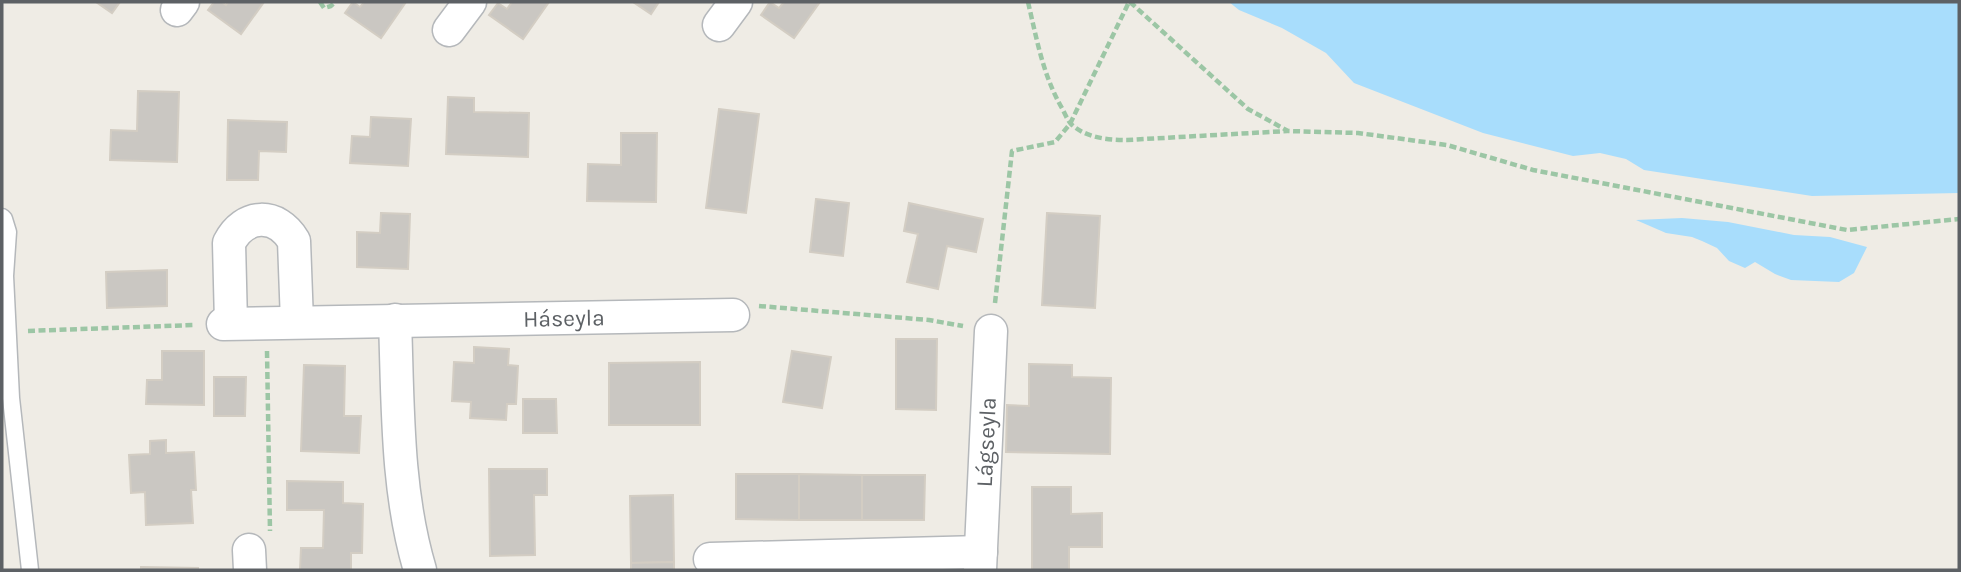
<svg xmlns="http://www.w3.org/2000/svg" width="1961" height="572" viewBox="0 0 1961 572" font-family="Karla,sans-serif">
	<rect width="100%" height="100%" fill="#efece5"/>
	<!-- water -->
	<g fill="#a8ddfc">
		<polygon points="1229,2 1959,2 1959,193 1812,196 1644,170 1626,159 1600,153 1573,156 1483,133 1354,83 1326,53 1282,28 1239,10"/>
		<polygon points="1682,218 1728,222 1794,235 1830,237 1867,247 1854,273 1839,282 1791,280 1775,274 1755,262 1745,268 1729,261 1717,248 1702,241 1692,237 1666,233 1636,220"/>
	</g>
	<!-- building -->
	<g fill="#cac7c2" stroke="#d3cdc3" stroke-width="2">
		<polygon points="96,2 120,2 112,13"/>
		<polygon points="214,2 222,2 226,5 228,2 264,2 241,34 208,10"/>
		<polygon points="353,2 360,7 364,2 406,2 381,38 345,13"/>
		<polygon points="512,2 549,2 523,39 489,15 498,3 507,9"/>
		<polygon points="633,2 659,2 651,14"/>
		<polygon points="770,2 779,8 784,2 820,2 794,38 761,15"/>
		<polygon points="138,91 179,92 177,162 110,160 111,130 137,131"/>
		<polygon points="448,97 474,98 474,112 529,113 528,157 446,154"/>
		<polygon points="719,109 759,114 746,213 706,208"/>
		<polygon points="371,117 411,119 408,166 350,163 352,136 370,137"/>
		<polygon points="228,120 287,122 286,152 259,151 258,180 227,180"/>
		<polygon points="621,133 657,133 656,202 587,201 588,164 621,165"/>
		<polygon points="816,199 849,203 843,256 810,252"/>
		<polygon points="909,203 983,219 976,252 947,246 938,289 907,282 918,234 904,231"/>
		<polygon points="381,213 410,214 408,269 357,267 357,232 380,233"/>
		<polygon points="1047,213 1100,216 1095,308 1042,305"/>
		<polygon points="167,270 167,306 107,308 106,272"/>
		<polygon points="896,339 937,339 936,410 896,409"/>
		<polygon points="474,347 509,349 508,365 518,366 516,404 507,404 506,420 470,418 471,402 452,401 454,362 474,363"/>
		<polygon points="162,351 204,351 204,405 146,404 147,380 162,380"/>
		<polygon points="792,351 831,357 822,408 783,402"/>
		<polygon points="700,362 700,425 609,425 609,363"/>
		<polygon points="1029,364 1072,365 1072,377 1111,378 1110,454 1006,452 1007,405 1029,406"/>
		<polygon points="304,365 345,366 344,416 361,416 359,453 301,451"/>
		<polygon points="214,377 246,377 245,416 214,416"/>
		<polygon points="523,399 556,399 557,433 523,433"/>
		<polygon points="166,440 166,453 194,452 196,490 191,490 193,523 146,525 145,492 131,493 129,455 150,454 150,441"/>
		<polygon points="489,469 547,469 547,495 534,495 535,555 490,556"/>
		<polygon points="736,474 799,474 799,520 736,519"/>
		<polygon points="799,474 862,475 862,520 799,520"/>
		<polygon points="862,475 925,475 924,520 862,520"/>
		<polygon points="287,481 343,482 343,503 363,504 362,553 351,553 351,570 300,570 301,548 323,548 324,510 287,510"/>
		<polygon points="1032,487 1071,487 1071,514 1102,513 1102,547 1069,547 1069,570 1032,570"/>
		<polygon points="673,495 674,562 631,563 630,496"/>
		<polygon points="674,562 674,570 631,570 631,563"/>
		<polygon points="141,567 198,568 198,570 141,570"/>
	</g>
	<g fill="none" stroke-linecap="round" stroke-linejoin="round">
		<!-- lane casing -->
		<g stroke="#b5b8bb" stroke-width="19">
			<polyline id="lane" points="2,217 4,219 8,232 5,276 11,398 30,570"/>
		</g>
		<!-- street casing -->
		<g stroke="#b5b8bb" stroke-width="35">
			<g id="street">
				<polyline points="177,10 183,2"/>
				<polyline points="719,25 736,2"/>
				<polyline points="449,30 470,2"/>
				<path d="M395,320C398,403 396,490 420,570"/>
				<path d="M231,323L229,243C244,213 277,212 294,241L297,322"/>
				<path id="s1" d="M223,324L733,315"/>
				<polyline points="249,550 250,570"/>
				<polyline points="710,559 981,552"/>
				<path id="s2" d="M980,570L991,331"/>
			</g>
		</g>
		<!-- path -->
		<g stroke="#9cc6a5" stroke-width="4.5" stroke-dasharray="7 3.5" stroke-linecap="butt">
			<polyline points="320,2 324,8 331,6 335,2"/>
			<path d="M1028,2C1037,40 1043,76 1063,110C1065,114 1068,121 1071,124C1086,138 1108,140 1127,140L1287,131"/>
			<polyline points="1130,2 1248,109 1288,131 1358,133 1447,145 1533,170 1847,230 1959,219"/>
			<polyline points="995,303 1012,151 1055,142 1070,124 1129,2"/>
			<polyline points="759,306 929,320 963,326"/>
			<polyline points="28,331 195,325"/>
			<polyline points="267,351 270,531"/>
		</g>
		<!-- lane -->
		<use href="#lane" stroke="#fff" stroke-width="16"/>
		<!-- street -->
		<use href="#street" stroke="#fff" stroke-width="32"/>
	</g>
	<g text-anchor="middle" stroke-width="7" stroke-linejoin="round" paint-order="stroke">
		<!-- street labels -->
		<g font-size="23" fill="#5d6165" stroke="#fff">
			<text dy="8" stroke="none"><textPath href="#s1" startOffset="341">Háseyla</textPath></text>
			<text dy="8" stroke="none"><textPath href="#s2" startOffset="128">Lágseyla</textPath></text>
		</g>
	</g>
	<!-- border -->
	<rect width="1961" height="572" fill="none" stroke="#5d6165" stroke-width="7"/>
</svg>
